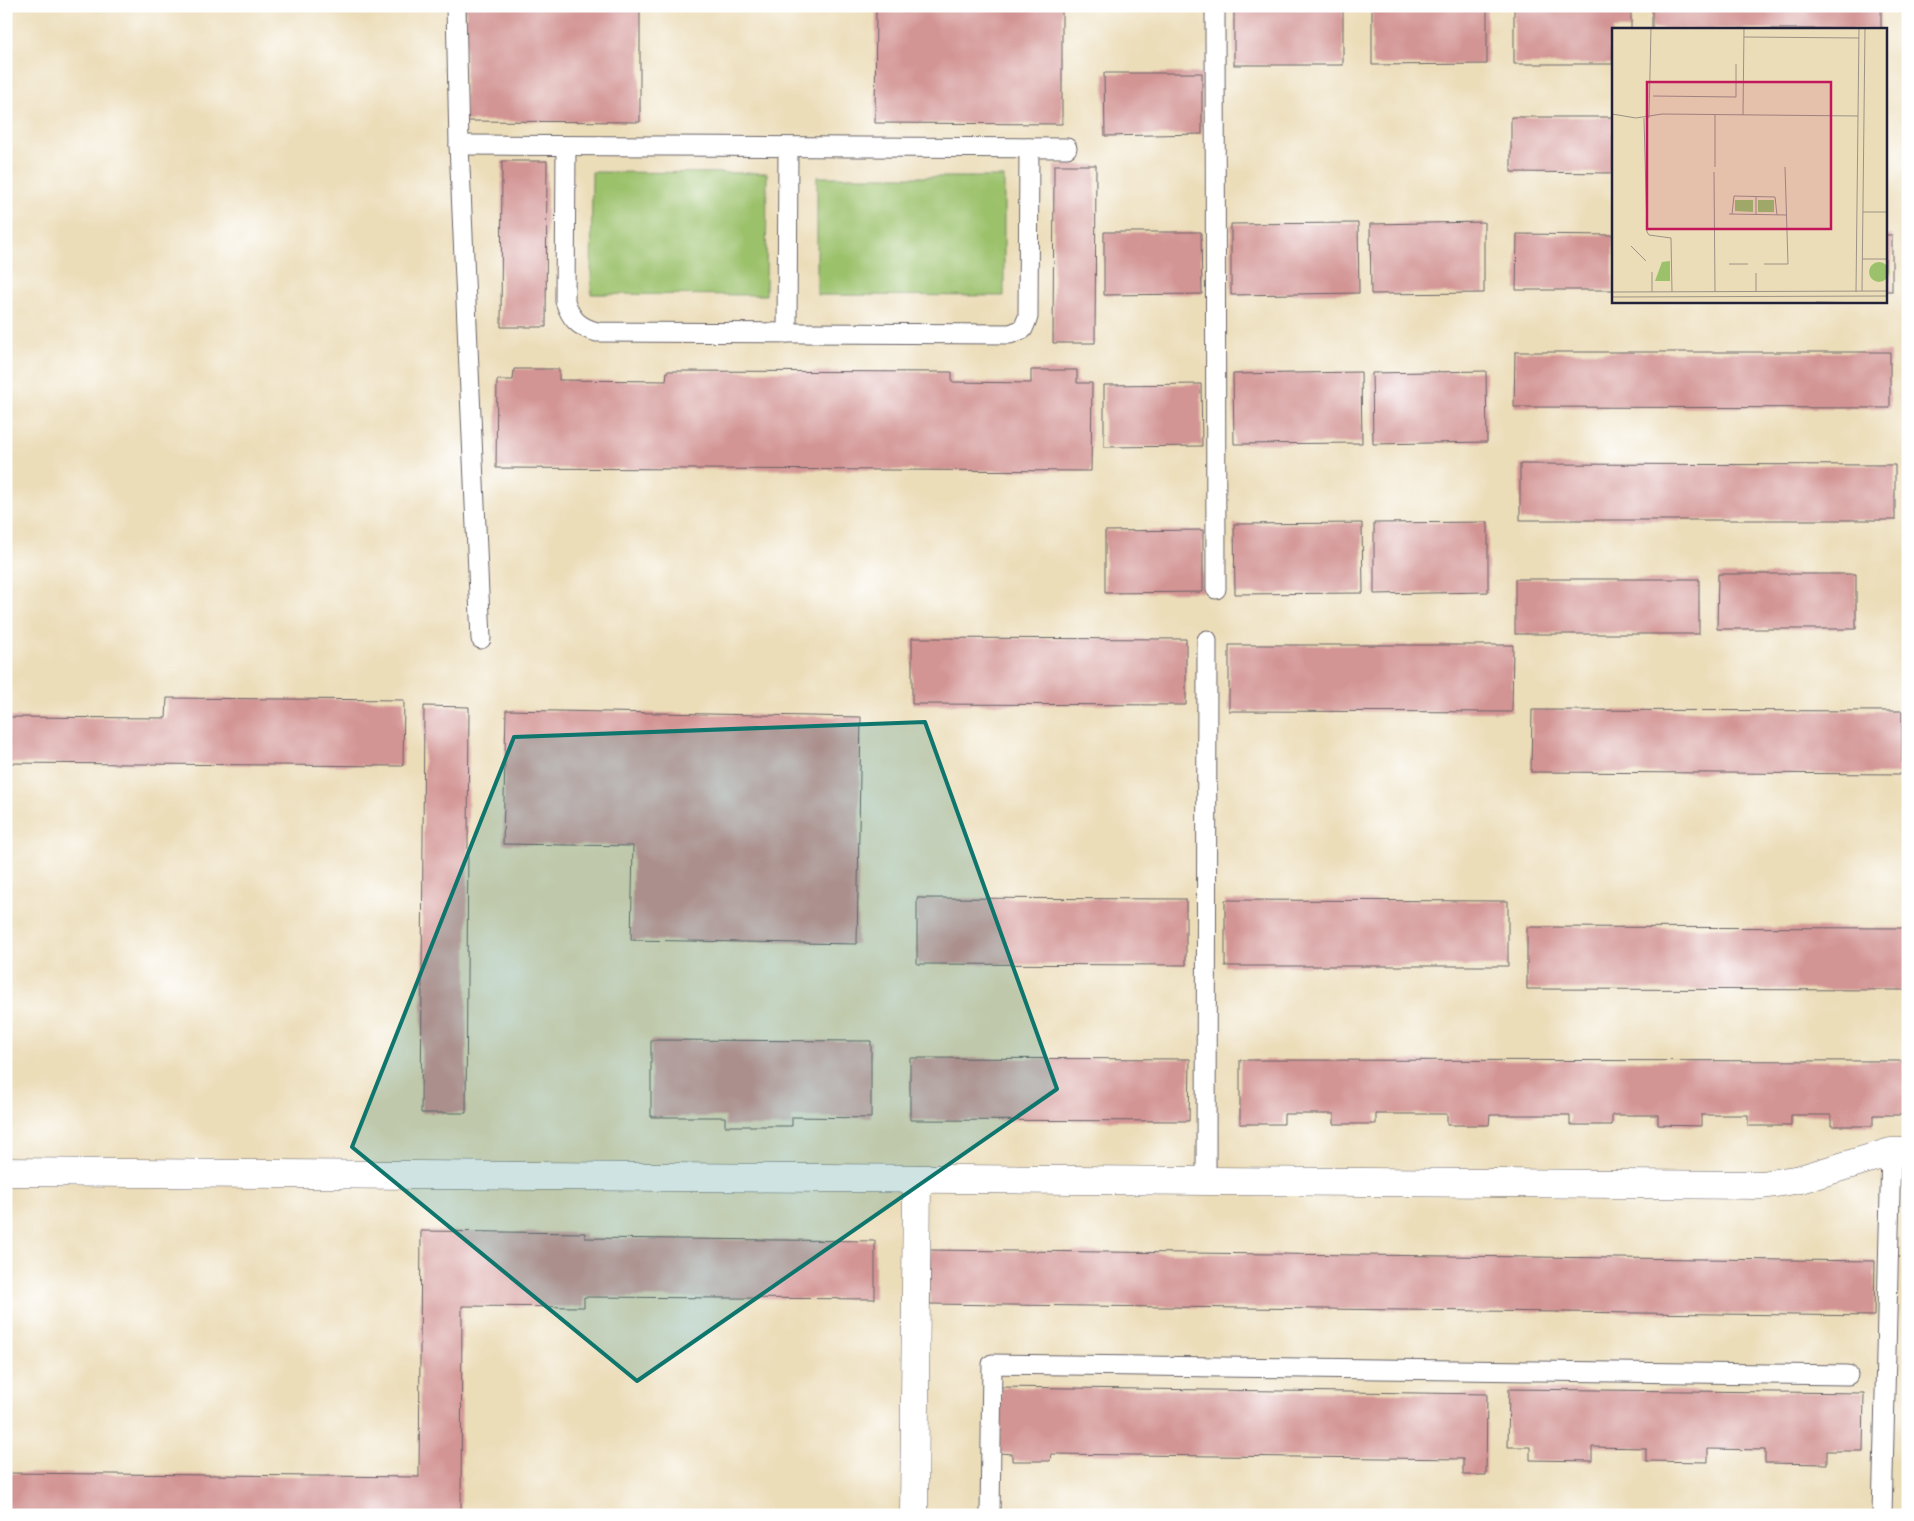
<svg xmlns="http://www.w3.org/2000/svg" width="1914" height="1521" viewBox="0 0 1914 1521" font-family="'Patrick Hand',sans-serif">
	<rect width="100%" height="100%" fill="#fff"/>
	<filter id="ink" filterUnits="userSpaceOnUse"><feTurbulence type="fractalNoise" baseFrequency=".02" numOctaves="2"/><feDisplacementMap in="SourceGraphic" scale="10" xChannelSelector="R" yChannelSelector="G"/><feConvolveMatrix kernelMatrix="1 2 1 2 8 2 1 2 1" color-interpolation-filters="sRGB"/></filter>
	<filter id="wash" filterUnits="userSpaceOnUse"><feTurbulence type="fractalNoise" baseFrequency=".0096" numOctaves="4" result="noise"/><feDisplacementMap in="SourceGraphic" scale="20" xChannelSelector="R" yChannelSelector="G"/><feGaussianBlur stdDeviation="1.12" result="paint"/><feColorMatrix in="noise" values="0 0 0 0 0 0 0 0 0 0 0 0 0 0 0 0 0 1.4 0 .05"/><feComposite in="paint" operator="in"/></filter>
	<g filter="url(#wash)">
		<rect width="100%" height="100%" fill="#ecddb9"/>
		<!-- green -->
		<g fill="#9bc16b" stroke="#5e7253">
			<polygon points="592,172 767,173 766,295 591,294"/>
			<polygon points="817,177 1004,177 1004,296 817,295"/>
		</g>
		<g id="blocks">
			<!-- building -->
			<g fill="#d39594">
				<polygon points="466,6 640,6 640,122 465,121"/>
				<polygon points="876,6 1062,6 1062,124 875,123"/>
				<rect x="1234" y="6" width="109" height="59"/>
				<polygon points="1372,6 1487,6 1487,64 1372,65"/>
				<polygon points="1514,6 1631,6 1631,29 1613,29 1613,64 1514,64"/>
				<rect x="1652" y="6" width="229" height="23"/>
				<polygon points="1104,73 1202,73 1202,134 1105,136"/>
				<polygon points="1511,117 1613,117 1613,173 1511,172"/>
				<polygon points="502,161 547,161 546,327 501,327"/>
				<polygon points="1054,165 1096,165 1095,343 1053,343"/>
				<polygon points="1484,222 1484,293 1371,294 1370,224"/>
				<polygon points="1358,223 1359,293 1231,295 1231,224"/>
				<polygon points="1104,232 1201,232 1202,294 1104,295"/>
				<polygon points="1517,234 1613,235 1613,290 1516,290"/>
				<rect x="1885" y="235" width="7" height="56"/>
				<polygon points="1515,352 1890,352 1890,408 1514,407"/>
				<polygon points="514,369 559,369 559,380 666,381 667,371 952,372 952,382 1031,383 1031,370 1077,370 1077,383 1092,383 1091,471 496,468 497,380 513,380"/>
				<polygon points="1486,371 1487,442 1373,444 1372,373"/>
				<polygon points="1361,372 1362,443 1234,444 1233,374"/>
				<polygon points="1201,384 1202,446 1104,447 1104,385"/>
				<polygon points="1520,464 1895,465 1895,520 1520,520"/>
				<polygon points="1488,522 1488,592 1374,594 1374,523"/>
				<polygon points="1362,523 1363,593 1235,594 1234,524"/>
				<polygon points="1203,530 1203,592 1105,593 1105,531"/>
				<polygon points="1718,574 1856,574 1856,629 1717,629"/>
				<rect x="1515" y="579" width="184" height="55"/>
				<polygon points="912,638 1186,639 1186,705 912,704"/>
				<polygon points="1229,645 1513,645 1512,712 1229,711"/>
				<polygon points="167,698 404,700 403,766 6,763 6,717 166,718"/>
				<polygon points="424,706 469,707 466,1113 421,1113"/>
				<polygon points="506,710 861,717 857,944 631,940 633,846 503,844"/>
				<polygon points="1532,710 1902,711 1902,774 1531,772"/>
				<polygon points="917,898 1186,899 1186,965 917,964"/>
				<polygon points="1225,900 1508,901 1508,966 1225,966"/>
				<polygon points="1527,927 1907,928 1907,990 1527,989"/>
				<polygon points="651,1040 871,1041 871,1118 792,1117 792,1126 725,1126 725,1117 651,1117"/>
				<polygon points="910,1058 1190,1059 1189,1121 910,1120"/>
				<polygon points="1240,1060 1908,1061 1908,1115 1873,1115 1873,1126 1831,1126 1831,1115 1791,1115 1791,1126 1748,1126 1748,1115 1701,1115 1701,1126 1658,1125 1658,1115 1612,1115 1612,1125 1570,1125 1570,1115 1490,1115 1489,1125 1447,1125 1447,1114 1376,1114 1376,1124 1334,1124 1334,1114 1284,1114 1284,1124 1240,1124"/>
				<polygon points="421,1231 585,1233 585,1238 875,1241 875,1299 584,1297 584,1307 462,1306 461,1515 6,1513 6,1473 419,1477"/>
				<polygon points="930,1250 1875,1261 1874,1316 930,1304"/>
				<polygon points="1001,1387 1487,1394 1486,1475 1463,1475 1463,1459 1051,1454 1050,1461 1012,1461 1012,1454 1000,1453"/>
				<polygon points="1509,1389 1864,1393 1863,1451 1827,1451 1827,1464 1765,1463 1765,1450 1708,1449 1708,1462 1646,1461 1646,1448 1592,1447 1592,1461 1530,1460 1530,1447 1508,1447"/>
			</g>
		</g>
	</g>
	<g filter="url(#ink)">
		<use href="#blocks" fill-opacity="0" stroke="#696367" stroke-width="1"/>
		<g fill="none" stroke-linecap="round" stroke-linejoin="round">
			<!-- lane casing -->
			<g stroke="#696367" stroke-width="21">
				<g id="lane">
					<polyline points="456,6 459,145 481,639"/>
					<polyline points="1215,6 1216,589"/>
					<polyline points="459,145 1067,148"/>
					<path d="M566,146L565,301C571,319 578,327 597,332L1010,334L1023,329L1028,317L1029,148"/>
					<polyline points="787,333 788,147"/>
					<polyline points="1206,1181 1207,640"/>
					<polyline points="990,1515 992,1364 1848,1375"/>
					<polyline points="1882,1515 1891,1152"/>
				</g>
			</g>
			<!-- street casing -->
			<g stroke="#696367" stroke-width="29">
				<g id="street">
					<polyline points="6,1172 1762,1185 1801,1179 1891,1152 1908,1152"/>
					<polyline points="914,1515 917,1179"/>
				</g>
			</g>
			<!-- lane -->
			<use href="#lane" stroke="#fff" stroke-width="19"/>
			<!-- street -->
			<use href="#street" stroke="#fff" stroke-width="28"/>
		</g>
	</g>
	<!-- marked area -->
	<path fill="#0f766e" fill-opacity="0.2" stroke="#0f766e" stroke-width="4" stroke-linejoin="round" d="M925,722L1057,1089L637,1381L352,1147L514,737Z"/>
	<!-- overview -->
	<g transform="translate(1612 28)">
		<rect width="275" height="275" fill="#ecddb9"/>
		<path d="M123,172H141V184L123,183ZM146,172H162V184H146ZM58,233V253H43L50,234ZM257 244a10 10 0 1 1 20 0a10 10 0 1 1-20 0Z" fill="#9bc16b"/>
		<path fill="none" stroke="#9b9287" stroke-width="1" d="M132,9L247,10M41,68L124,69V36M0,86L24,90L50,86L246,88M131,87L132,0M32,90L35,204L37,207L59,210L60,264M37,90L39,0M103,139V87M102,144L103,264M251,184H275M117,186L175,187M120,186L122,168L163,169L165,187M144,186V169M19,218L34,233M250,231H275M117,236H136M152,236H176L173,139M40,244V264M250,263L253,0M0,264L275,263M144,264V245M244,264L247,0M0,269L275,268M204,274L261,275"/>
		<path fill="#c2185b" fill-opacity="0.15" stroke="#c2185b" stroke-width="2.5" d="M35,54H219V201H35Z"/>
		<rect width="275" height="275" fill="none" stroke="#22223b" stroke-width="2.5"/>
	</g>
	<!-- margin -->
	<rect width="1914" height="1521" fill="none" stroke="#fff" stroke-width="25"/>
</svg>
